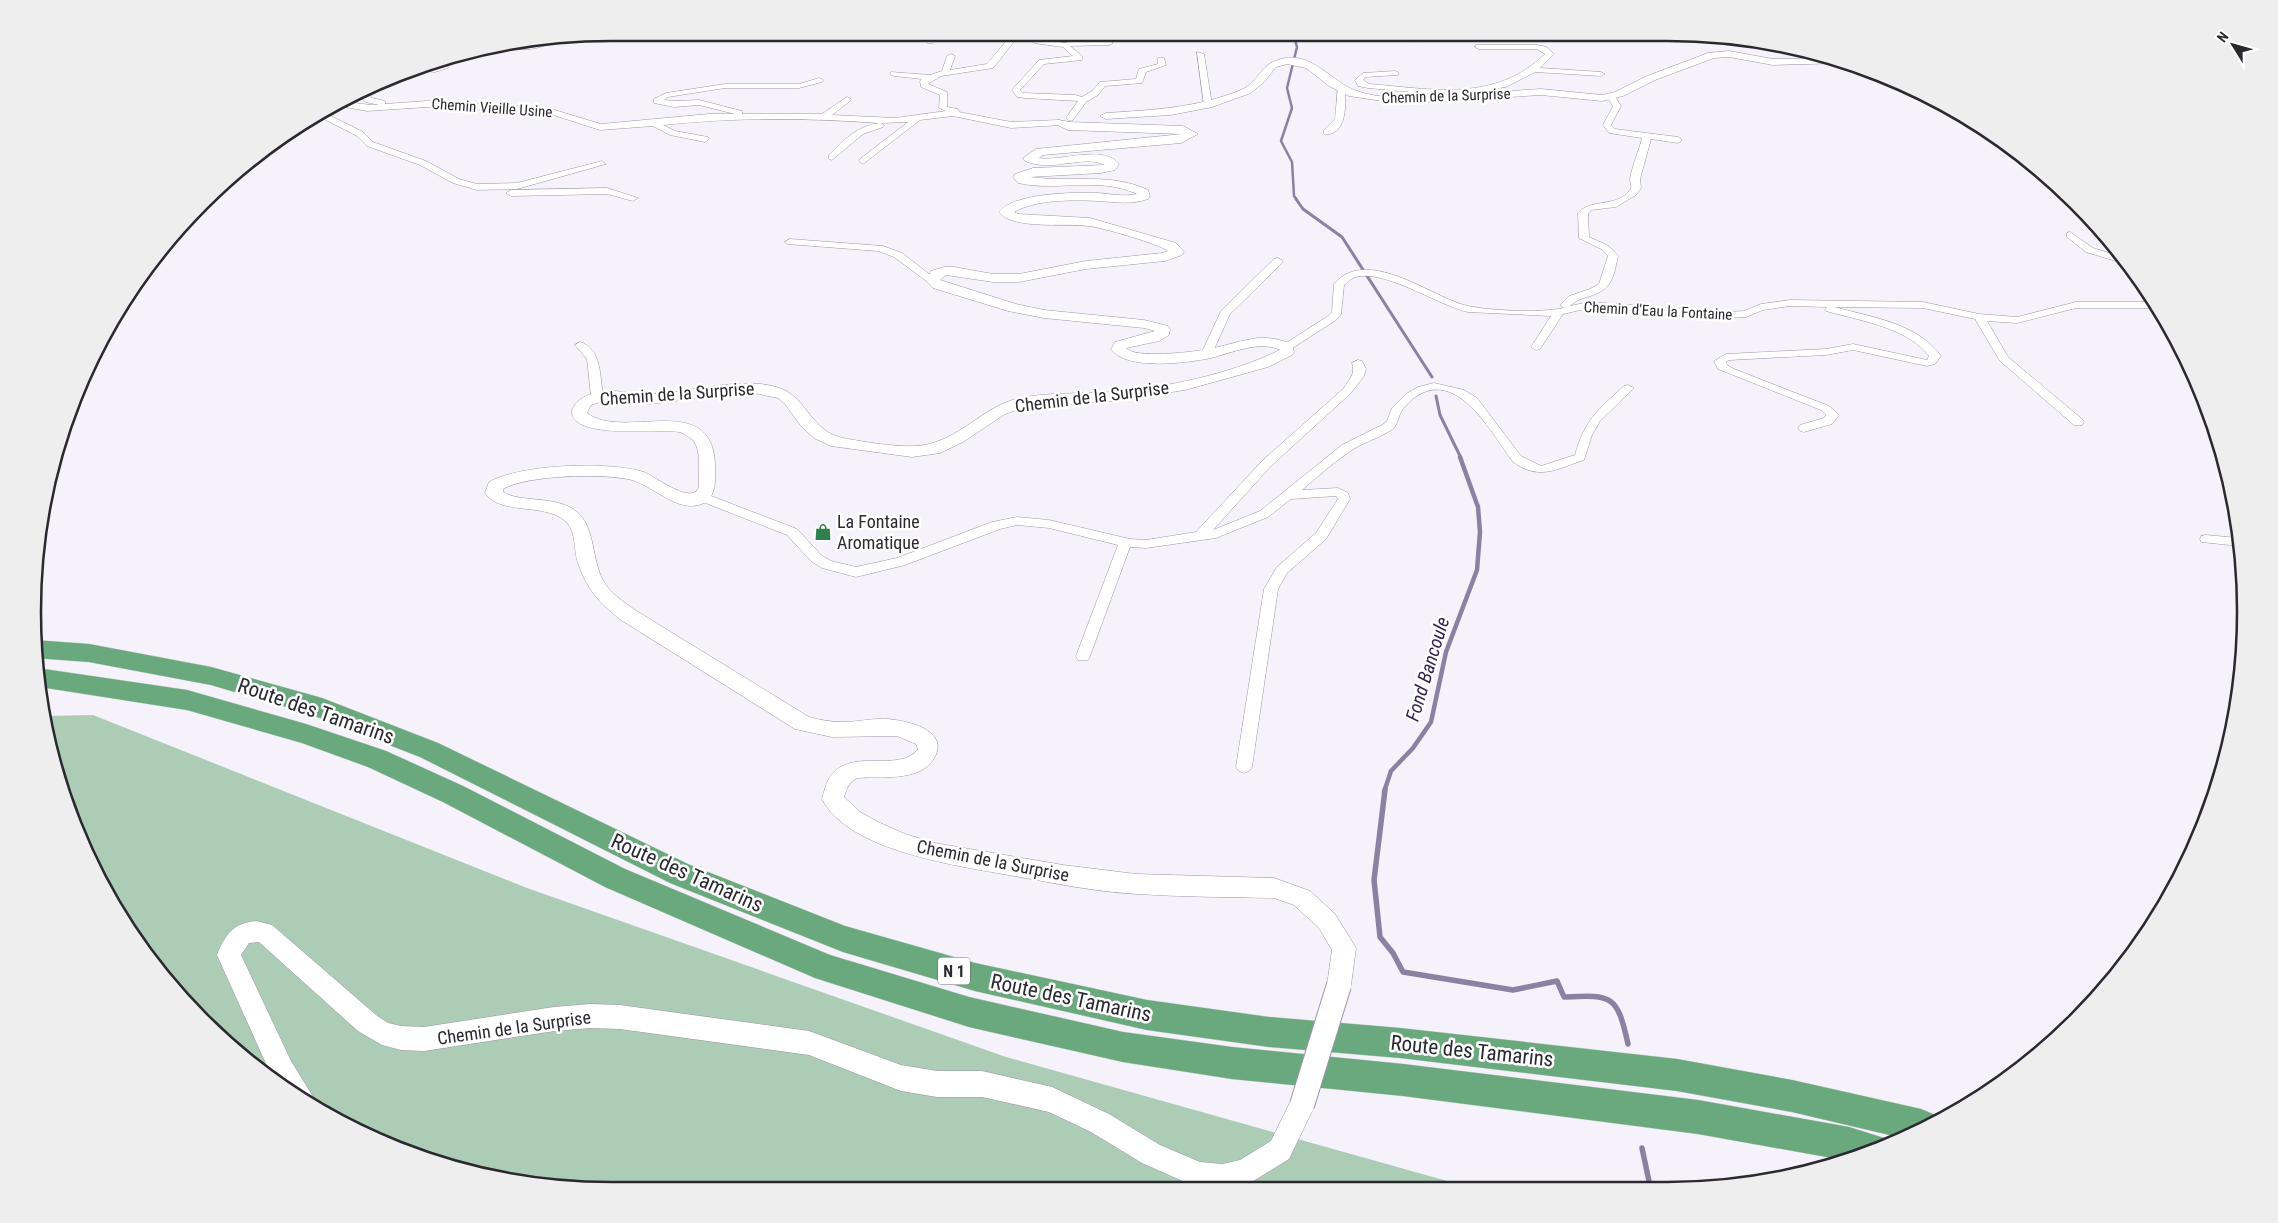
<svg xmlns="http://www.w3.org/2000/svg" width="2278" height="1223" viewBox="0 0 2278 1223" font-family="'Roboto Condensed',sans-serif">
	<rect width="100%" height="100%" fill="#f5f2fc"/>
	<!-- green -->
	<polygon fill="#adccb5" points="93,715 527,888 1006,1057 1465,1186 574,1189 461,1171 322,1113 259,1071 176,993 130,933 77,833 52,761 45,716"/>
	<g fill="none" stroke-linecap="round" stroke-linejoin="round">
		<!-- stream-far3 -->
		<polyline stroke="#8b81a2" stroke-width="2.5" points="1293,33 1297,47 1287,88 1292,108 1281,141 1292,162 1294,196 1297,200"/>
		<!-- stream-far2 -->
		<g stroke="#8b81a2" stroke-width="3">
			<polyline points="1296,199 1303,209 1342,237 1432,377"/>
			<polyline points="1436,396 1440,415 1461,458"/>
		</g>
		<!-- stream-far1 -->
		<polyline stroke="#8b81a2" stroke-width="4.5" points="1384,792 1391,771 1413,748 1431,722 1446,652 1477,570 1480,532 1478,507 1460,457"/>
		<!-- stream -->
		<g stroke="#8b81a2" stroke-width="5.5">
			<path d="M1385,790L1374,880L1380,937L1393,953L1403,972L1513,990L1557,981L1564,997C1612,995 1617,994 1628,1044"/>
			<polyline points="1642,1148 1650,1186"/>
		</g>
		<!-- street casing -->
		<g stroke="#9b96a6" stroke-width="1">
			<g id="street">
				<polygon points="760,33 771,33 780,36 795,33 795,36 780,40"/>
				<polygon points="935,33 943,33 933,43 927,43 927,39"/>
				<path d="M1013,33H1029L1039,39L1065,43L1071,41H1109L1113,43L1109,45L1070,46L1082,56V60L1044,64L1020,90L1023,93L1075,95L1082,97L1092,91L1100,82L1136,79L1139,69L1158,64V58H1164L1166,65L1146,72L1142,83L1105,86L1098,95L1086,102L1073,120L1070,121L1066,118L1078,101L1025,98L1017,97L1012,90L1039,60L1073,56L1063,47L1034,43L1021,33L993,68L941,76L928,84L947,92V107L958,109L959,112L1011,122L1059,120L1063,123L1062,125L1011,128L953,116L920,120L863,164L859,161L860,159L908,122L881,123L884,125L883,127L863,134L832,160L829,159V155C844,140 857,126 879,123C807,118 735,117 663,125L675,131L708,137L709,139L705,142L670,135L653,126L600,130L547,113L427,107L367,111L334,105C347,99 364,106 379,105L366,102L357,94L363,91L372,98L385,101V104L427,101L548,108L601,124L709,114H735L699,105L674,107L654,103V99L666,93L725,84H799L819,78L823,80L822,82L799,88H725L668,97L664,100L674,101L699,100L742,111V114H822L847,97L851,99L850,101L832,115L895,118L946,111L939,108L940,95L921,87L920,81L922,79L894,76L890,74L891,72L930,75L942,71L947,56L951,54L955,56L950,70L987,64Z"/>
				<path d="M1365,33L1414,36L1463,33C1444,44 1385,45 1365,33Z"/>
				<path d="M552,38V42C538,50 516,53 502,43L528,44Z"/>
				<path d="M1476,45H1537L1547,47L1554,54L1540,68L1601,72L1605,74L1601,76L1535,72L1506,87L1452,95L1454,98L1450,100L1444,95L1368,88L1358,86L1355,80L1363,73L1395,71L1399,73L1398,75L1365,77L1363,80L1369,84C1432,89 1495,103 1545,54L1537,49H1479L1475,47Z"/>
				<polygon points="1197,52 1204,54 1212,105 1208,108 1204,105"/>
				<path d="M438,60L447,62L448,68L435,72L410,70C420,66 430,69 440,65L431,62Z"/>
				<path d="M1338,87L1345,89C1346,103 1347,137 1324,134V130L1335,119Z"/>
				<path d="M1608,95H1614L1621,106L1611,125L1615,129L1678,137L1682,140L1678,143L1651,139L1640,179L1641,188L1636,195L1616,207L1591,210L1588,214L1589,237L1609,246L1618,256C1613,279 1612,290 1587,297C1580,299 1575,301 1570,306L1589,302L1728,312L1744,311L1761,304L1790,300L1923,302L1979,314L2017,317L2076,302H2152L2156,308H2076L2017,323L1987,321L2008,357L2082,419L2084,422L2082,425H2074L2000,361L1975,319L1923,308L1834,307C1871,317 1917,323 1941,356L1935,364L1927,366L1853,350L1826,355L1729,360L1726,362L1727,365L1734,369L1829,406L1839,415L1832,424L1804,432L1800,431L1798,428L1800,425L1824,418L1826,415L1821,410L1718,369L1714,361L1726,354L1826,349L1853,344L1927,360L1929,356C1909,328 1858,320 1826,311L1825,309L1827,307L1790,306L1763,310L1746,317L1728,318L1585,309L1563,314L1540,349L1536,350L1531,347L1551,316L1468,312C1439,306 1380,266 1353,278C1350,279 1347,283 1344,285L1341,314L1336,320L1291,349H1283L1282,347L1283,345L1328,316L1332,312L1334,284C1366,246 1429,295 1464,305C1487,311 1541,313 1564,308L1560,305L1569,296L1590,289L1599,284L1608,256L1603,250L1579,238L1578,213C1591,198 1617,208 1630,190C1633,187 1630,183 1630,179C1632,166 1639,151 1642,138L1609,133L1603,125L1613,106L1607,97Z"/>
				<polygon points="328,107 331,116 363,132 373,142 426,161 459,179 477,184 517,183 602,161 606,164 517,189 477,190 453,183 420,165 367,146 357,136 324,119 321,111"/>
				<polygon points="607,188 638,198 633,201 607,194 511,196 506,193 511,190"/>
				<polygon points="2070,232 2093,248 2125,258 2129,265 2086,252 2067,237 2067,233"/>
				<polygon points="790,239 883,246 902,253 938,281 933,284 929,283 894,257 878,251 787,244 785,242"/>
				<polygon points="1278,258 1283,261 1282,263 1230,314 1211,356 1203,356 1201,354 1221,311 1274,259"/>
				<path d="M580,342C602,348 600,378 603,396L601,398L597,399L591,396L587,359L575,345Z"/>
				<path d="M1358,360L1362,361L1366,369L1364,376L1351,393L1271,466L1213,530L1260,511L1342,445L1382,425L1387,421L1392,408L1406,394L1418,387L1434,383L1464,390L1477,398L1521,456L1541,466L1575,455C1585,419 1598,410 1624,386L1628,385L1634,388L1600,421L1592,435L1584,460C1556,469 1540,481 1513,462C1492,434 1457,366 1414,398C1410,401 1404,407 1401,412C1397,420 1398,426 1390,431C1377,439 1361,443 1349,452C1333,463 1317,477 1302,490L1338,488L1348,493L1350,499L1326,539L1287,573L1278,589L1252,767L1249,771L1244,773L1239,771L1236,767L1264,589L1277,567L1316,533L1338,499L1336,496L1291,499L1268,517L1216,538L1146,548L1130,547L1090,656L1088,660H1078L1076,656L1118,545L1049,528L1017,525L1000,529L905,565L856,577L822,568L811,561L787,535L698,500L696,497L698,494H706L797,529L821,555L831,561L856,567L897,558L992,522L1017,517L1049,520L1130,539L1146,540L1196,532L1263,460L1343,389C1349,380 1356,374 1352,363Z"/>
				<polygon points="2206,535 2238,538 2240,546 2201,542 2200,539 2201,536"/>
			</g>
		</g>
		<!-- secondary casing -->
		<g stroke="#9b96a6" stroke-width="1">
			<g id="secondary">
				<path d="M1729,51L1773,59L1830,58L1842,63L1773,65L1729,57L1714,58L1655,80L1623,96L1602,101L1541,95L1402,104L1349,96L1329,86L1306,68L1287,64L1276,67L1265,81L1251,93L1212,107L1171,115L1106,119L1100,116L1106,113C1152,110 1197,108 1241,90C1261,81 1259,62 1286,58C1315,54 1332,83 1357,91C1371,96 1387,97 1402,98L1541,89L1602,95L1615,92L1647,76L1708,53Z"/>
				<path d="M1059,120L1069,122L1183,126L1198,134L1181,143L1043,155L1039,158C1061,162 1103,144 1119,164L1115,170L1101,173L1030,177C1071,183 1110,172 1148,190L1150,196L1148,199C1131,205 1116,202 1098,201C1073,200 1037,199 1014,212L1018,214L1090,218L1176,243L1184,252L1182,255L1165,261L1086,269L1019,282H993L946,275L940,280L1016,304L1044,310L1144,320L1168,326L1170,329L1169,335L1159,341L1126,348C1133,359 1194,352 1209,349C1225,346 1241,340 1258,338C1270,337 1281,340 1292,344L1294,352L1292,355L1268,367L1185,390L1114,401L1024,407L1005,414L963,442L940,453L912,457L831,446L814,438L801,426L785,404L778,398L749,392L649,404L606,400L591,405L587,413C623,441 711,390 715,463C715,476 717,488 709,500C683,519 656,487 632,480C605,473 526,475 503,489V492C520,503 555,495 576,511C596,527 591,560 604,582C611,594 624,602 635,610L809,717C820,720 831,722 843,722C858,722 873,718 888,719C909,721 952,731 933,760C918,782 881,776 858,778C849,781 847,788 844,797L860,812L878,822L905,834L935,843L1063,865L1136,874L1274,878L1310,891L1335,914L1356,948L1351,985L1348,993L1339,996L1330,993L1327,985L1332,950L1319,928L1294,905L1274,898C1229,897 1183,897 1138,894C1096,892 1054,883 1014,876C960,866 849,852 822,799C824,792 826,783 830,777C851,746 900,774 918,749L916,744L897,736L832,737L795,729L621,620C600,604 586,588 578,563C573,548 577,530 564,520C543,503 499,515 485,493L489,482C521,464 608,461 644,472C656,477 694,507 699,486C698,473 702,451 693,440C689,437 684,433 679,432C663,428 569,441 572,410C577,399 586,395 598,392C615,388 630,395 647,394C687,394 746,374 782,389C807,399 812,432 843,438C865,442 908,450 929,444C963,436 986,405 1020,398C1049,392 1081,394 1111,392C1165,388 1231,374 1280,350C1260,340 1231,353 1211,358C1187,363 1126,371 1111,349L1115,342L1155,331L1144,328L1044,318L1008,311L933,288L926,281L931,271L944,267H954L993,274H1019L1086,261L1162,253L1168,251C1159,244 1101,227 1088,226C1066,223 1012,230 999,212C1013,193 1075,192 1098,193C1111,194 1124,197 1137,194C1099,176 1057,192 1018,183L1013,177L1015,174L1033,168L1105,165C1083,154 1053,173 1025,161L1023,158L1036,149L1182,134L1068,130L1053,123Z"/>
				<path d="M256,921L272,925L376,1015L388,1023L401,1026L424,1027L554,1007L590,1004L620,1005L809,1031L901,1065L937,1071H982L1052,1087L1109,1114L1160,1145L1200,1162L1222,1164L1240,1160L1271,1141L1293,1096L1302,1092L1311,1096L1315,1105L1289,1159L1245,1186L1196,1187L1142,1163L1091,1132L1049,1112L982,1097H937L901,1091L809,1055L620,1029L590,1028L554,1031L424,1051L401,1050L382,1045L358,1031L259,942L249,943L241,955L291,1061L315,1100L312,1106L273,1079L217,955C225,935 233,923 256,921Z"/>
			</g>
		</g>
		<!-- highway casing -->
		<g stroke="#d4d4d5" stroke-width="1">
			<g id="highway">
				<polygon points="34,640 89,644 211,667 322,698 438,743 690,865 845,926 975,963 1147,1000 1269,1017 1400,1028 1677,1059 1792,1080 1921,1109 1933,1114 1935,1119 1898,1137 1792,1112 1677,1091 1400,1058 1269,1047 1147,1030 975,991 843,952 670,883 420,757 307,713 211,685 89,662 35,658"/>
				<polygon points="37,668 187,690 306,724 386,751 463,786 625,869 830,955 969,997 1123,1032 1232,1047 1403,1064 1698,1100 1849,1127 1884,1138 1886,1143 1849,1161 1698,1134 1403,1096 1232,1079 1123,1062 969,1027 815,978 605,887 443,802 368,767 302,743 187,710 40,687"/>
			</g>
		</g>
		<!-- street -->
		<use href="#street" fill="#fff" fill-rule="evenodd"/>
		<!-- secondary -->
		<use href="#secondary" fill="#fff" fill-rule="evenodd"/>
		<!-- highway -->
		<use href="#highway" fill="#6aa97d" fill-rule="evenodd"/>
		<!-- secondary-bridge casing -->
		<g stroke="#9b96a6" stroke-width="26" stroke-linecap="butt">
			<polyline id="secondary-bridge" points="1302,1105 1339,985"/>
		</g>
		<!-- secondary-bridge -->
		<use href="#secondary-bridge" stroke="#fff" stroke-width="24"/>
	</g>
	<!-- icons -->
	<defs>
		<g id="shop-bare" transform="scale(1.35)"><path d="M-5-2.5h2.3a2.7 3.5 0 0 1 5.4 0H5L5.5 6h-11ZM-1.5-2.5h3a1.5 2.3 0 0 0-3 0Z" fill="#327f4e" stroke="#fff" stroke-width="2.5" paint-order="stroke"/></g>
	</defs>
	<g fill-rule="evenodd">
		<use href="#shop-bare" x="823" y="532"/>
	</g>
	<g text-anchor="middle" stroke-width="5" stroke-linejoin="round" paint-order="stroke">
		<!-- far-street labels -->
		<g font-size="15" fill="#2a292f" stroke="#fff">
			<text transform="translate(1446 96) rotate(-2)" y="5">Chemin de la Surprise</text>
			<text transform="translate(492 108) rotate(4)" y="5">Chemin Vieille Usine</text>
			<text transform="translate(1658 311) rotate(3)" y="5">Chemin d'Eau la Fontaine</text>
		</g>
		<!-- shield labels -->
		<rect fill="#fff" stroke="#6a696d" stroke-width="1" x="938" y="957.5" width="32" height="27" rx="4"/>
		<g font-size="16" font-weight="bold" fill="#2a292f">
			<text x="954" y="977">N 1</text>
		</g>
		<!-- street labels -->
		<g font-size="18" fill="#2a292f" stroke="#fff">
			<text transform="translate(677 394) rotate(-4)" y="6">Chemin de la Surprise</text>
			<text transform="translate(1092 397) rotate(-7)" y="6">Chemin de la Surprise</text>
			<text transform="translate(993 861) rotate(11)" y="6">Chemin de la Surprise</text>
			<text transform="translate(514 1028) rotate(-8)" y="6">Chemin de la Surprise</text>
		</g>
		<!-- poi labels -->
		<g font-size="18" fill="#2a292f" stroke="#fff" text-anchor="start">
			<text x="837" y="528">La Fontaine<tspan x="837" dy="21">Aromatique</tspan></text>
		</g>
		<!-- water labels -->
		<g font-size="19" font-style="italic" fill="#311c51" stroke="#fff">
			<text transform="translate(1427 669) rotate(-73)" y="7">Fond Bancoule</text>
		</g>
		<!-- near-street labels -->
		<g font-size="21" fill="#2a292f" stroke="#fff">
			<text transform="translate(316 711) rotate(19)" y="7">Route des Tamarins</text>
			<text transform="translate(687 873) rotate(24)" y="7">Route des Tamarins</text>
			<text transform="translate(1071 998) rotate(12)" y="7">Route des Tamarins</text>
			<text transform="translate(1472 1051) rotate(6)" y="7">Route des Tamarins</text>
		</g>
	</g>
	<!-- crop -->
	<path d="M0 0H2278V1223H0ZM611 41H1667A570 570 0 0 1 2237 611V612A570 570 0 0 1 1667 1182H611A570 570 0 0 1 41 612V611A570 570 0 0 1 611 41Z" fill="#eee" fill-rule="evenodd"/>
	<path fill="none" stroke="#2a292f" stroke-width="2.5" d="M611 41H1667A570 570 0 0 1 2237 611V612A570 570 0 0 1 1667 1182H611A570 570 0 0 1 41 612V611A570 570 0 0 1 611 41Z"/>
	<!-- north arrow -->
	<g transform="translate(2233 45) rotate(307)" stroke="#ffffff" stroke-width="4" paint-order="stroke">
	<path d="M0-4L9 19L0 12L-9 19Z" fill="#2a292f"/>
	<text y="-8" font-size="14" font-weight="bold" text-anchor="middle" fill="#2a292f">N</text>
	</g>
</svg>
